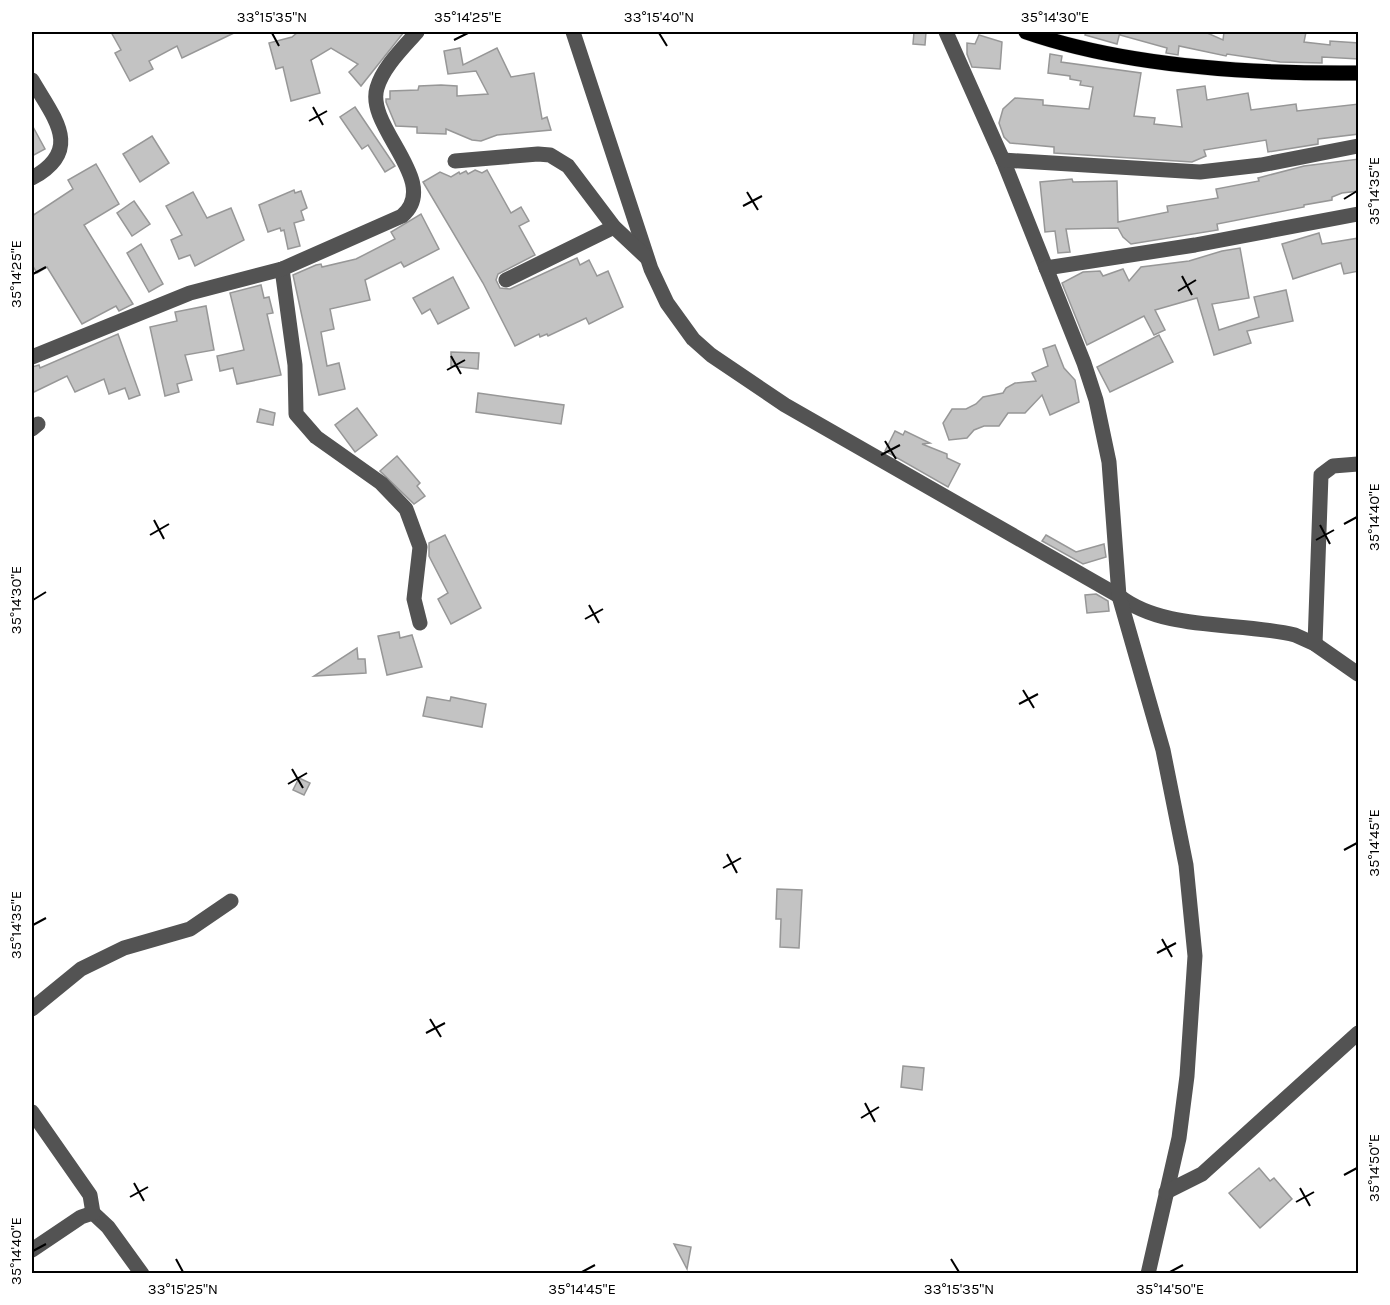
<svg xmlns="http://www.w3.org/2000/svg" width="1390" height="1305" viewBox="0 0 1390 1305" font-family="Karla,sans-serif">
	<rect width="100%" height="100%" fill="#fff"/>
	<!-- building -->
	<g fill="#c3c3c3" stroke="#979797" stroke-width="1.5">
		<polygon points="111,32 236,32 182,58 177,46 149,61 153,69 130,81 115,53 121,50"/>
		<polygon points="298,32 404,32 361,86 349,72 358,64 331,48 311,60 320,93 291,101 283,67 276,69 269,43 292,37"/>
		<polygon points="914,32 926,32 925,45 913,44"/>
		<polygon points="1086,32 1120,32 1117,44 1085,35"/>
		<polygon points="1121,32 1205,32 1223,40 1224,32 1306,32 1304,42 1330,45 1330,41 1359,43 1359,59 1322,57 1322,63 1280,62 1227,54 1226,56 1179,46 1178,55 1166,53 1167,48 1120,35"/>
		<polygon points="979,35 1002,42 1000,69 972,67 967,54 967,43 975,44"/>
		<polygon points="460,48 463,65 497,48 511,77 534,73 542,119 547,117 551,130 497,135 481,141 472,140 446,129 446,134 417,133 417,127 396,126 386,102 386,99 390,99 390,91 418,90 419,86 441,85 457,86 457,96 488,94 476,71 448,74 444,51"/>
		<polygon points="1050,54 1062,56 1061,62 1141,73 1134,116 1155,118 1154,124 1182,127 1177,90 1205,86 1207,100 1248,93 1251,110 1296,104 1297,111 1359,104 1359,134 1318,139 1318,144 1268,152 1266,140 1204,150 1206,156 1192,162 1054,153 1054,147 1010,143 1004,137 999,123 1003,109 1015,98 1043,100 1043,105 1089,109 1093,87 1080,85 1081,81 1070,79 1070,76 1048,73"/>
		<polygon points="355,107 395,166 385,172 368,145 362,149 340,117"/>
		<polygon points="32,125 45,149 32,156"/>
		<polygon points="152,136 169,163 140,182 123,154"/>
		<polygon points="1359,159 1359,191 1342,193 1332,197 1332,200 1304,205 1304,207 1217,224 1218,230 1131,244 1123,237 1118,228 1066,229 1070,252 1058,253 1055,231 1045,232 1040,182 1072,179 1073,182 1117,181 1118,222 1168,212 1167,206 1218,198 1216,189 1259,181 1258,178 1304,166"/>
		<polygon points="96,164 119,204 84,225 133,304 119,311 116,306 82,324 47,267 37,273 32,265 32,216 73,189 68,180"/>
		<polygon points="475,170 482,173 487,170 511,213 521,207 529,221 519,226 535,255 498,274 496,280 500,288 510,289 577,258 580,265 589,260 597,276 608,271 623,307 589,324 586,318 548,336 547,334 540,337 539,334 515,346 483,283 423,182 440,172 451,177 459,172 460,174 466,171 468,174"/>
		<polygon points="294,190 295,193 301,191 307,208 301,211 304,220 294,223 300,246 288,249 284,230 281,231 280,228 268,232 259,205"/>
		<polygon points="193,192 207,218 231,208 244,240 195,266 190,255 179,259 171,240 182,235 166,206"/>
		<polygon points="134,201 150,224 132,236 117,213"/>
		<polygon points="421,214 439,249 404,267 401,262 365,280 370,300 330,309 334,329 321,332 327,366 339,363 345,389 319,395 293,275 316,265 321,264 322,267 356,259 395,239 391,232"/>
		<polygon points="1319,233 1322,244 1359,238 1359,271 1344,274 1341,263 1293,279 1282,244"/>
		<polygon points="141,244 163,284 149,292 127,253"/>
		<polygon points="1240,248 1249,298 1212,304 1219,330 1259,317 1254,297 1286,290 1293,321 1247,331 1251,343 1214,355 1197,298 1155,310 1165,330 1154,335 1144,316 1087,345 1062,283 1083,272 1100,271 1103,276 1123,269 1129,281 1141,267 1189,261 1222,251"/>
		<polygon points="453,277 469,308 438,324 430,309 422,314 413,298"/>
		<polygon points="261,285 264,298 269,297 273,313 267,314 281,375 237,384 233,368 220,371 217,356 244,350 230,293"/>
		<polygon points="206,306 214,350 185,355 192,380 177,384 179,392 165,396 150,327 177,321 175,312"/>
		<polygon points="118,334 140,395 129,399 125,388 109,394 104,379 75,392 67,376 32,393 32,367 39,365 40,368"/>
		<polygon points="1159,335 1173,362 1110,392 1097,367"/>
		<polygon points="1055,345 1064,368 1075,380 1079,402 1050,415 1042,395 1025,413 1008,413 999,426 984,426 974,430 967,438 949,440 943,423 952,409 966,409 976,404 983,397 1003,393 1006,388 1015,383 1036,381 1032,373 1048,366 1043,349"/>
		<polygon points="451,352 479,353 478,369 451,366"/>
		<polygon points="478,393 564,405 561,424 476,412"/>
		<polygon points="357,408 377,435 355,452 335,425"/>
		<polygon points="260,409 275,413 273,425 257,422"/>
		<polygon points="895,431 903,435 905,431 930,443 922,444 947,454 947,458 960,464 948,487 885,451"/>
		<polygon points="397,456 420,483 417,486 425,496 414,504 380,471"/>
		<polygon points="445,535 481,608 451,624 438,599 448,593 429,556 429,543"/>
		<polygon points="1046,535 1076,552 1104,544 1106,557 1083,564 1042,541"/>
		<polygon points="1096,594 1108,601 1109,611 1087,613 1085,595"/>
		<polygon points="399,632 400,638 412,635 422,667 387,675 378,636"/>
		<polygon points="357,648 358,659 365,659 366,673 314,676"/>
		<polygon points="427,697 450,701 451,697 486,704 482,727 423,716"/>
		<polygon points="299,778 310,783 304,795 293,790"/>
		<polygon points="777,889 802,890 799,948 780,947 781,919 776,919"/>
		<polygon points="903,1066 924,1068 922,1090 901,1087"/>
		<polygon points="1259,1168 1270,1181 1274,1178 1292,1199 1260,1228 1229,1193"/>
		<polygon points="674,1244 691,1247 687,1269"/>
	</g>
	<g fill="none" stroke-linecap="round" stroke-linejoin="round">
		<!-- major casing -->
		<g stroke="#dbdbdb" stroke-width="16">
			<path id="major" d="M1026,32C1127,67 1252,74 1358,73"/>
		</g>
		<!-- minor -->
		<g stroke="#535353" stroke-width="15">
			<path d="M573,32L651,269L667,303L693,339L711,355L785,405L1119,596C1165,632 1239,621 1295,635L1315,644L1358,674"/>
			<polyline points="946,32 1003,160 1084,363 1096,400 1109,462 1119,596 1163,750 1186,865 1195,956 1187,1076 1179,1138 1148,1274"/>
			<path d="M32,80C54,118 84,150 32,178"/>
			<polyline points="1003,160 1200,172 1261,165 1358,146"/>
			<polyline points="455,161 538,154 550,155 568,166 614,227 646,257"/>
			<polyline points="1046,268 1195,245 1358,214"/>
			<polyline points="282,269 295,365 296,414 316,437 381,483 406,509 420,547 414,599 420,623"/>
			<polyline points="506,280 614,227"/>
			<path d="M32,357L190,293L282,269L402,216C442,182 365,127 377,88C383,67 403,48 417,32"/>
			<polyline points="32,429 38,424"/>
			<polyline points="1315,644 1321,475 1333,466 1358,464"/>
			<polyline points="32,1009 81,969 124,948 190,929 231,901"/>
			<polyline points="32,1112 90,1195 93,1213 108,1227 142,1274"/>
			<polyline points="1166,1192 1202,1174 1358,1033"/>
			<polyline points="32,1250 81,1217 93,1213"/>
		</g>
		<!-- major -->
		<use href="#major" stroke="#000" stroke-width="15"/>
	</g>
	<!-- ticks -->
	<path fill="none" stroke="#000" stroke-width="2" d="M272,33L279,46M659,33L667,46M454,40L468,33M1042,40L1055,33M313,107L323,125M309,121L327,111M747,192L758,210M1344,199L1357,191M743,206L762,196M33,274L46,267M1182,276L1192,295M1178,291L1196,280M451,356L461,374M447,370L465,360M885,441L896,459M881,455L900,445M154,520L164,539M1344,524L1357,517M1320,525L1330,544M150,535L169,524M1316,540L1334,530M33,600L46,592M589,605L599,623M585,619L603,609M1023,690L1034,708M1019,704L1038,694M292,769L303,788M288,784L307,773M1344,850L1357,843M727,854L737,873M723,868L741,858M33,925L46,918M1162,939L1172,957M1157,953L1176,943M430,1019L441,1037M426,1033L445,1023M865,1103L875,1122M861,1118L879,1107M1344,1175L1357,1168M134,1183L144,1201M1300,1188L1310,1206M130,1197L148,1187M1296,1202L1314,1192M33,1251L46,1244M176,1259L183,1272M951,1259L959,1272M582,1272L595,1265M1170,1272L1183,1265"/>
	<!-- border -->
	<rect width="1390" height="1305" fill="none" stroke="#ffffff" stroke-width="66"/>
	<rect x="33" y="33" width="1324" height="1239" fill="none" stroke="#000" stroke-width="2"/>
	<g font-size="15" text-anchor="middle" fill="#000">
		<text x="272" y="22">33°15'35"N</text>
		<text x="468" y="22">35°14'25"E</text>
		<text x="659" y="22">33°15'40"N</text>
		<text x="1055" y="22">35°14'30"E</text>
		<text transform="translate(1374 191) rotate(-90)" y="5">35°14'35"E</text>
		<text transform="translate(16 274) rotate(-90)" y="5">35°14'25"E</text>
		<text transform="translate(1374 517) rotate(-90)" y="5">35°14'40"E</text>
		<text transform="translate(16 600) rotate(-90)" y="5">35°14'30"E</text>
		<text transform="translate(1374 843) rotate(-90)" y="5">35°14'45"E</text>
		<text transform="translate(16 925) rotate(-90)" y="5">35°14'35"E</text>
		<text transform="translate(1374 1168) rotate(-90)" y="5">35°14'50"E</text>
		<text transform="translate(16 1251) rotate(-90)" y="5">35°14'40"E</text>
		<text x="183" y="1294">33°15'25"N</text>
		<text x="582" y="1294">35°14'45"E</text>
		<text x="959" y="1294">33°15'35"N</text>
		<text x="1170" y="1294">35°14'50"E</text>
	</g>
</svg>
